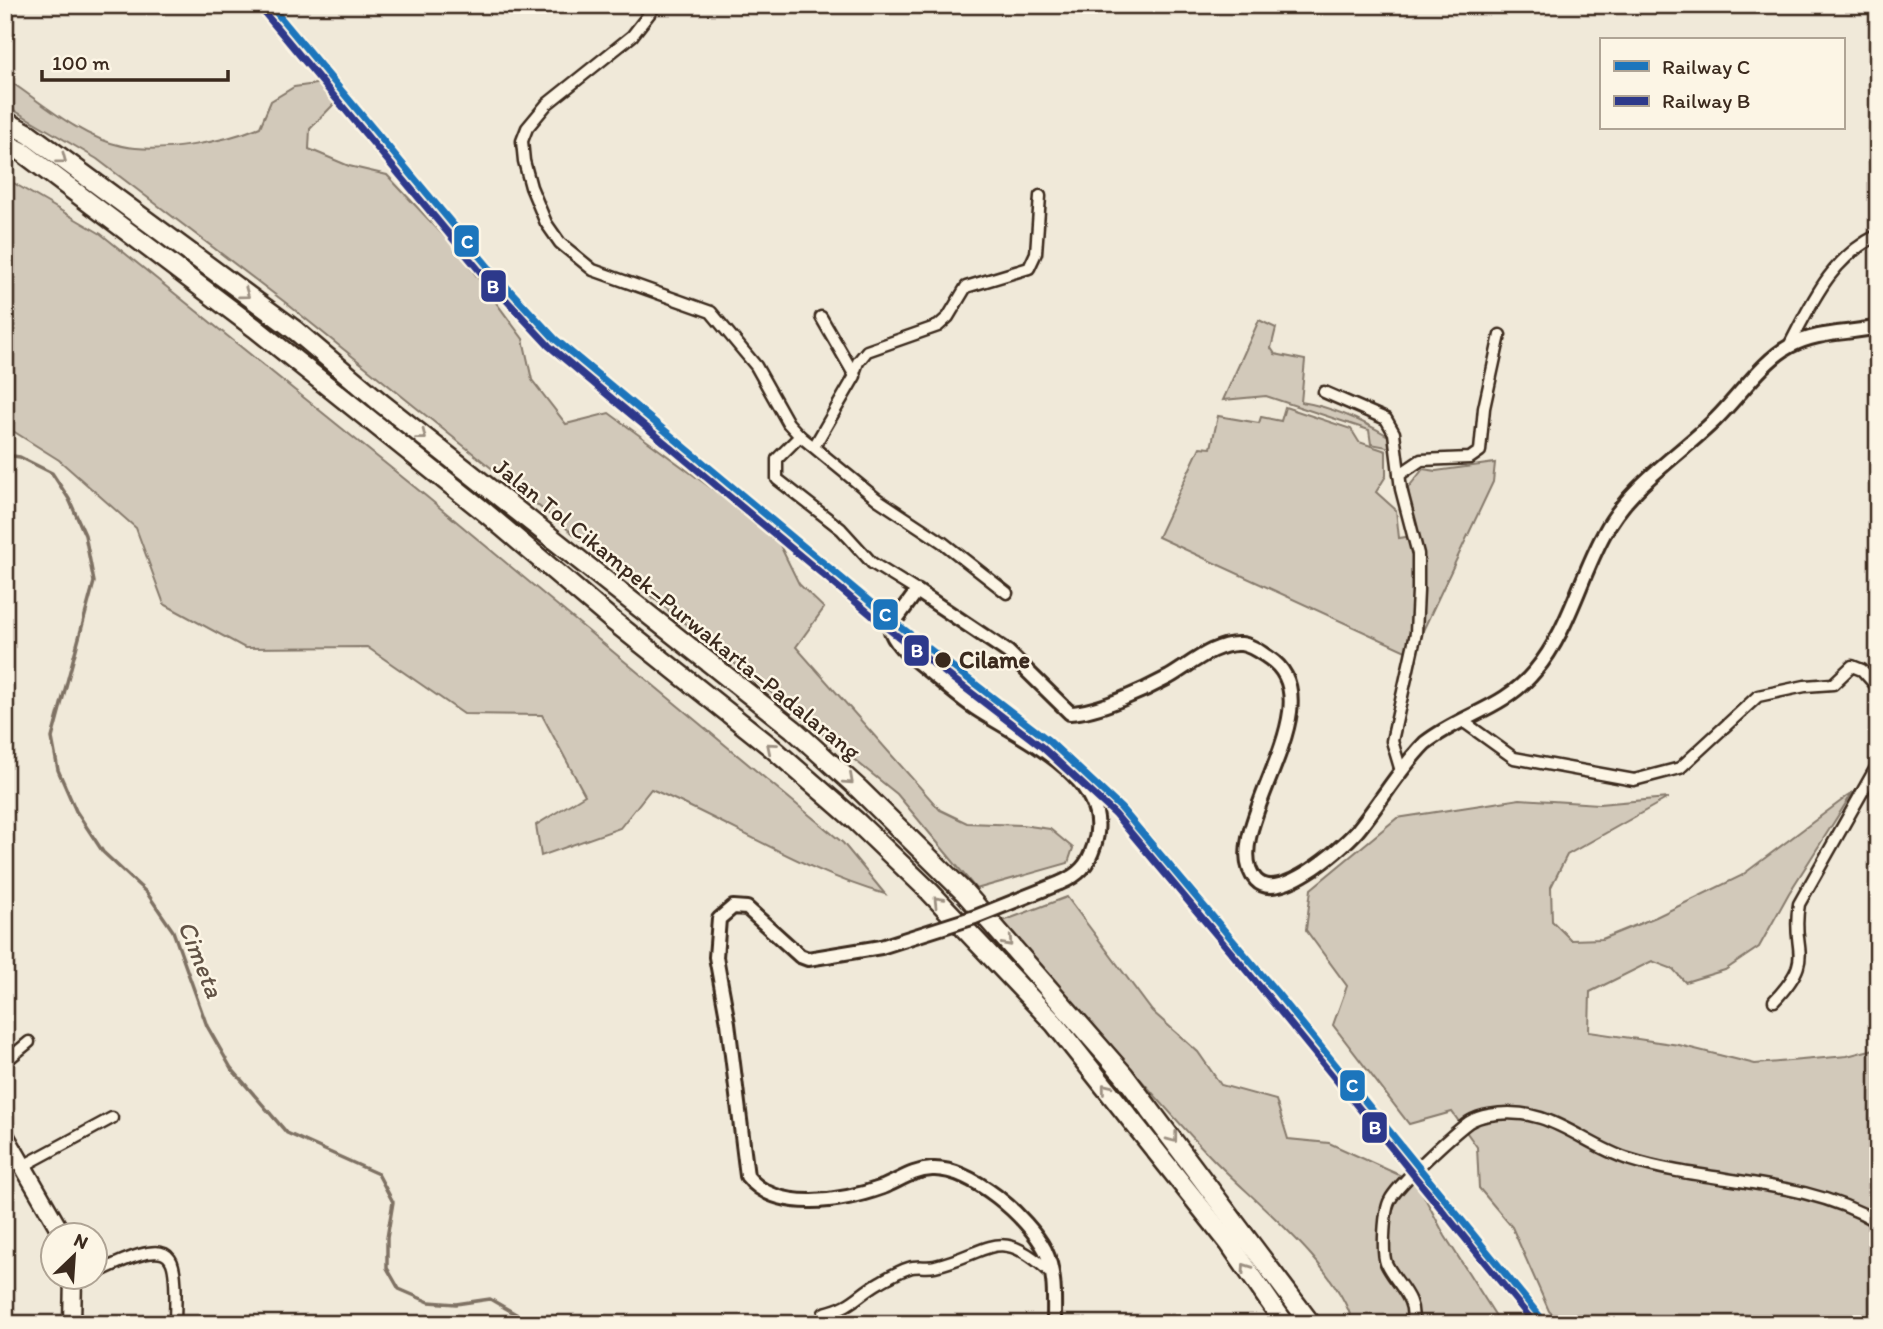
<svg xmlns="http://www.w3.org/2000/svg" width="1883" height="1329" viewBox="0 0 1883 1329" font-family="Itim,sans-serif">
	<rect width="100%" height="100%" fill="#f0e9d9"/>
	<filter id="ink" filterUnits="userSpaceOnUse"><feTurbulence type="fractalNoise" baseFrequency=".0143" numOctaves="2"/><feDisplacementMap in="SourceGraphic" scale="14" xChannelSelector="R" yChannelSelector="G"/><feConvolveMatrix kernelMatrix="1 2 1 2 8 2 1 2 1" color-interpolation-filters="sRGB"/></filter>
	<g filter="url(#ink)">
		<!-- green -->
		<g fill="#d2c9ba" stroke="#867a6c" stroke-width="2">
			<path d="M5,78C40,101 79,137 122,146C161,154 224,142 260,127L271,101L294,87L330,82L335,103L310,129L309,149L349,166L387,175L458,251L523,339L532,380L566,424L609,413L775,535L799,584L824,608L796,647L940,810L967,823L1022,825L1050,829L1073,848L1068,863L976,889L897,794L286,303L97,159L5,105Z"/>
			<path d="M5,178L101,234L427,497L843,843L885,894C803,871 730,822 651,789L620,828L541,856L536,825L585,795L542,715L464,714L367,647L245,648L164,604L136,528L59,460L5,426Z"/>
			<path d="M1259,320L1276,328L1271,348L1275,354L1305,360L1301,402C1332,407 1363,421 1390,437L1392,448L1371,444L1369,430L1266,396L1223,400Z"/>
			<polygon points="1285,407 1351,429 1359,442 1386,451 1386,476 1376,492 1396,510 1399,538 1413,536 1408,488 1423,469 1436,471 1495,463 1493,482 1412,654 1158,537 1200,447 1211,448 1218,416 1259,423 1261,417 1281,421"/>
			<polygon points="1853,792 1789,893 1759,947 1725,970 1685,982 1673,969 1652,961 1590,992 1589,1032 1679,1045 1755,1064 1847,1056 1878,1048 1878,1324 1562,1324 1549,1311 1512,1227 1479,1188 1477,1147 1452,1112 1409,1124 1333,1025 1347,986 1306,930 1311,889 1397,818 1520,799 1599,804 1668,798 1567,855 1551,887 1552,921 1571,940 1602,939 1656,917 1741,876"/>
			<path d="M1067,897L1152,1011L1198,1052L1221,1085L1276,1100L1288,1139L1329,1143L1417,1183L1445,1236L1501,1324H1353C1339,1266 1251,1199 1210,1156C1138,1080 1072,999 1003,921Z"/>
		</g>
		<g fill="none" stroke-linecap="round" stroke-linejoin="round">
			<!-- stream -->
			<polyline stroke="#7e7163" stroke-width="3.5" points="5,455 20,457 52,473 69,499 85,535 94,582 52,738 58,770 76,811 103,852 147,893 173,931 207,1026 231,1068 287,1133 378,1174 393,1202 387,1238 387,1268 399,1289 429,1302 456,1304 490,1299 521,1317 522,1324"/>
			<!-- minor casing -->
			<g stroke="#3b2a1e" stroke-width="15">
				<g id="minor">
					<polyline points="656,5 632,36 547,104 527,128 522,141 524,161 531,187 546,223 560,243 593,270 711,312 756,366 788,423 800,436 877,499 942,542 1007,593"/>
					<path d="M1789,346C1812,302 1831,258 1878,235"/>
					<polyline points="854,373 858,362 867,351 938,326 948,317 966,287 1029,268 1036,253 1040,196"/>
					<polyline points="1324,392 1386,419 1394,433 1401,489 1418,554 1418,591 1416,633 1392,741 1401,771"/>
					<polyline points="800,436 777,459 777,479 841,529 872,563 917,591"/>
					<polyline points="815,445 855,376 821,317"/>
					<polyline points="1399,475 1421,460 1470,458 1480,451 1484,408 1500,335"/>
					<polyline points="1464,722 1514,758 1634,780 1680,768 1758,696 1805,686 1833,684 1852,666 1862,670 1878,688"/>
					<path d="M1774,1001C1818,954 1790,953 1799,904L1878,764"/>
					<polyline points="5,1062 29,1042"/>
					<polyline points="25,1165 112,1118"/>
					<path d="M94,1274C110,1267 158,1240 170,1259C178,1270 175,1309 175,1324"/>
					<polyline points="75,1283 89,1276"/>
					<path d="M824,1313C854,1306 857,1295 880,1282C889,1277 899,1271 909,1268C917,1265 927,1268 935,1266C991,1253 998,1223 1052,1274"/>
					<path d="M1411,1324C1419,1299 1394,1282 1386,1263C1382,1252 1384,1210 1390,1200C1398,1184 1453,1134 1469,1122C1474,1119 1483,1116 1489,1115C1549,1104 1579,1143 1628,1159C1710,1185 1802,1177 1878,1222"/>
				</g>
			</g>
			<!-- tertiary casing -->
			<g stroke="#3b2a1e" stroke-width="18">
				<g id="tertiary">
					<path d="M1060,883C1079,875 1088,865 1094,846C1117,778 1020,738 975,708C957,696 941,681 925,668C912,657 894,645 890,628L917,591L1008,652L1070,713C1098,712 1145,690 1169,677C1190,665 1215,642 1241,644C1251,645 1260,652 1269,658C1339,704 1214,835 1256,880C1278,904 1341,849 1357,831C1381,802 1399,769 1425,743C1460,715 1504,709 1535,671C1568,632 1580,578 1604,534C1630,485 1676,458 1715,420C1737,399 1763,360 1790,346C1818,331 1848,334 1878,327"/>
					<path d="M881,947L808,959L800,956L747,908L733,907L719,919L716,957L728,1023L747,1176C777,1214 844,1201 883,1187C900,1180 913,1170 932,1169C971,1167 1028,1217 1045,1250C1056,1273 1054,1299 1054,1324"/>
				</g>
			</g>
			<!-- trunk casing -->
			<g stroke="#3b2a1e" stroke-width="21">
				<g id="trunk">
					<polyline points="5,1135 62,1234"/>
					<polyline points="72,1324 73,1276"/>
				</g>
			</g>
			<!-- motorway casing -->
			<g stroke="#3b2a1e" stroke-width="23">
				<g id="motorway">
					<polyline points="5,121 29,134 296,331 380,402 793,729 859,789 965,893 1123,1074 1311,1324"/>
					<polyline points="5,143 21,151 255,328 486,513 612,620 771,747 856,821 930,892 1054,1023 1229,1243 1285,1324"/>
				</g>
			</g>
			<!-- minor -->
			<use href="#minor" stroke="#fcf5e5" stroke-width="10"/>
			<!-- tertiary -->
			<use href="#tertiary" stroke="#fcf5e5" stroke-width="12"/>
			<!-- trunk -->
			<use href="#trunk" stroke="#fcf5e5" stroke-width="16"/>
			<!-- motorway -->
			<use href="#motorway" stroke="#fcf5e5" stroke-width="18"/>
			<!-- tertiary-bridge casing -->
			<g stroke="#3b2a1e" stroke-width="18" stroke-linecap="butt">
				<polyline id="tertiary-bridge" points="881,947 975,917 1060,883"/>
			</g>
			<!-- tertiary-bridge -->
			<use href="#tertiary-bridge" stroke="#fcf5e5" stroke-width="12"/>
			<!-- rail-1 casing -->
			<g stroke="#fcf5e5" stroke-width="12">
				<polyline id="rail-1" points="270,5 490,269 555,339 893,621 1048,740 1121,808 1278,994 1546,1324"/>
			</g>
			<!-- rail-2 casing -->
			<g stroke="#fcf5e5" stroke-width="12">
				<polyline id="rail-2" points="263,11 483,275 549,346 887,628 1042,747 1115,814 1271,1000 1535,1324"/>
			</g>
			<!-- rail-1 -->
			<use href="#rail-1" stroke="#1c75bc" stroke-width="7"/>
			<!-- rail-2 -->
			<use href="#rail-2" stroke="#2d398b" stroke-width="7"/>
		</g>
		<!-- one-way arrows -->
		<defs><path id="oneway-chevron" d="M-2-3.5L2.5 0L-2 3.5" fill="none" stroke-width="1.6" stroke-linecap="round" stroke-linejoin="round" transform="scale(1.75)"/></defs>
		<g stroke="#9c9082">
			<use href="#oneway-chevron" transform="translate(62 159) rotate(37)"/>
			<use href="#oneway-chevron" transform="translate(245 294) rotate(36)"/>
			<use href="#oneway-chevron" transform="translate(422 436) rotate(38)"/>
			<use href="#oneway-chevron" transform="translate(771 747) rotate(-140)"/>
			<use href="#oneway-chevron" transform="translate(849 780) rotate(42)"/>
			<use href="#oneway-chevron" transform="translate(938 901) rotate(-134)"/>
			<use href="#oneway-chevron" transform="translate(1008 942) rotate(48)"/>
			<use href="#oneway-chevron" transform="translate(1106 1088) rotate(-129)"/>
			<use href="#oneway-chevron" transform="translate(1173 1138) rotate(53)"/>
			<use href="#oneway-chevron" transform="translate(1246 1268) rotate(-125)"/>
		</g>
	</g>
	<!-- markers -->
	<circle fill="#3b2a1e" stroke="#fcf5e5" stroke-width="2.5" cx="943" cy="660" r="9"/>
	<g text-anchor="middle" stroke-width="5" stroke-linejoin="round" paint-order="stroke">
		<!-- street labels -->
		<g font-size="24" fill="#3b2a1e" stroke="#fcf5e5">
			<text transform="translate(677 609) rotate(39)" y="8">Jalan Tol Cikampek–Purwakarta–Padalarang</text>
		</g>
		<!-- stop labels -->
		<g font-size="24" font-weight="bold" fill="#3b2a1e" stroke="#fcf5e5" text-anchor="start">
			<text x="959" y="668">Cilame</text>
		</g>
		<!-- water labels -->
		<g font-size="26" font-style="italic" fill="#625346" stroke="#fcf5e5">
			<text transform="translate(201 959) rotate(68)" y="9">Cimeta</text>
		</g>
	</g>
	<g stroke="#fcf5e5" stroke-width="2.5">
		<rect x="453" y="224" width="27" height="34" rx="7" fill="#1c75bc"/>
		<rect x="480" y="269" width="27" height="34" rx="7" fill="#2d398b"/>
		<rect x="872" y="598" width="27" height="33" rx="7" fill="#1c75bc"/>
		<rect x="903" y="634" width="27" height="33" rx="7" fill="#2d398b"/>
		<rect x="1339" y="1069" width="27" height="33" rx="7" fill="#1c75bc"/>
		<rect x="1361" y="1111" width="27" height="33" rx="7" fill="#2d398b"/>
	</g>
	<g font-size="19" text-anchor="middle" font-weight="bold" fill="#fff">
		<text x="467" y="248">C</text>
		<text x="493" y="293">B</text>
		<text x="885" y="621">C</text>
		<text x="917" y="657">B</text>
		<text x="1352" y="1092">C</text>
		<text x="1375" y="1134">B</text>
	</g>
	<!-- margin -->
	<rect width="1883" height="1329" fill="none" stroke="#fcf5e5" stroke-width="28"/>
	<rect x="14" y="14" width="1855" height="1301" fill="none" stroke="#3b2a1e" stroke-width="2.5" filter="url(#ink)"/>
	<!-- legend -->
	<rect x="1600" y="38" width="245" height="91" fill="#fcf5e5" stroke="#afa495" stroke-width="2"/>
	<rect x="1614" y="61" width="35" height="10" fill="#1c75bc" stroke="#afa495" stroke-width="2"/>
	<text x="1662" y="74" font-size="21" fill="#3b2a1e">Railway C</text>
	<rect x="1614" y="96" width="35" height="10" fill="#2d398b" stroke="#afa495" stroke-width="2"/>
	<text x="1662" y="108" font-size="21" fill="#3b2a1e">Railway B</text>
	<!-- north arrow -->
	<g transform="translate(74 1256) rotate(25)"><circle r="33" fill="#fcf5e5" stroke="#afa495" stroke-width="2"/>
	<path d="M0-5L12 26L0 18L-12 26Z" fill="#3b2a1e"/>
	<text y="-10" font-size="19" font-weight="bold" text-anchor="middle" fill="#3b2a1e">N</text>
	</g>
	<!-- scale -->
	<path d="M42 70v10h186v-10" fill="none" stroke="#3b2a1e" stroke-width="3.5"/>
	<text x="52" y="70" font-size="21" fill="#3b2a1e" stroke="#fcf5e5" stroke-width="5" paint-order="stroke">100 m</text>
</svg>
